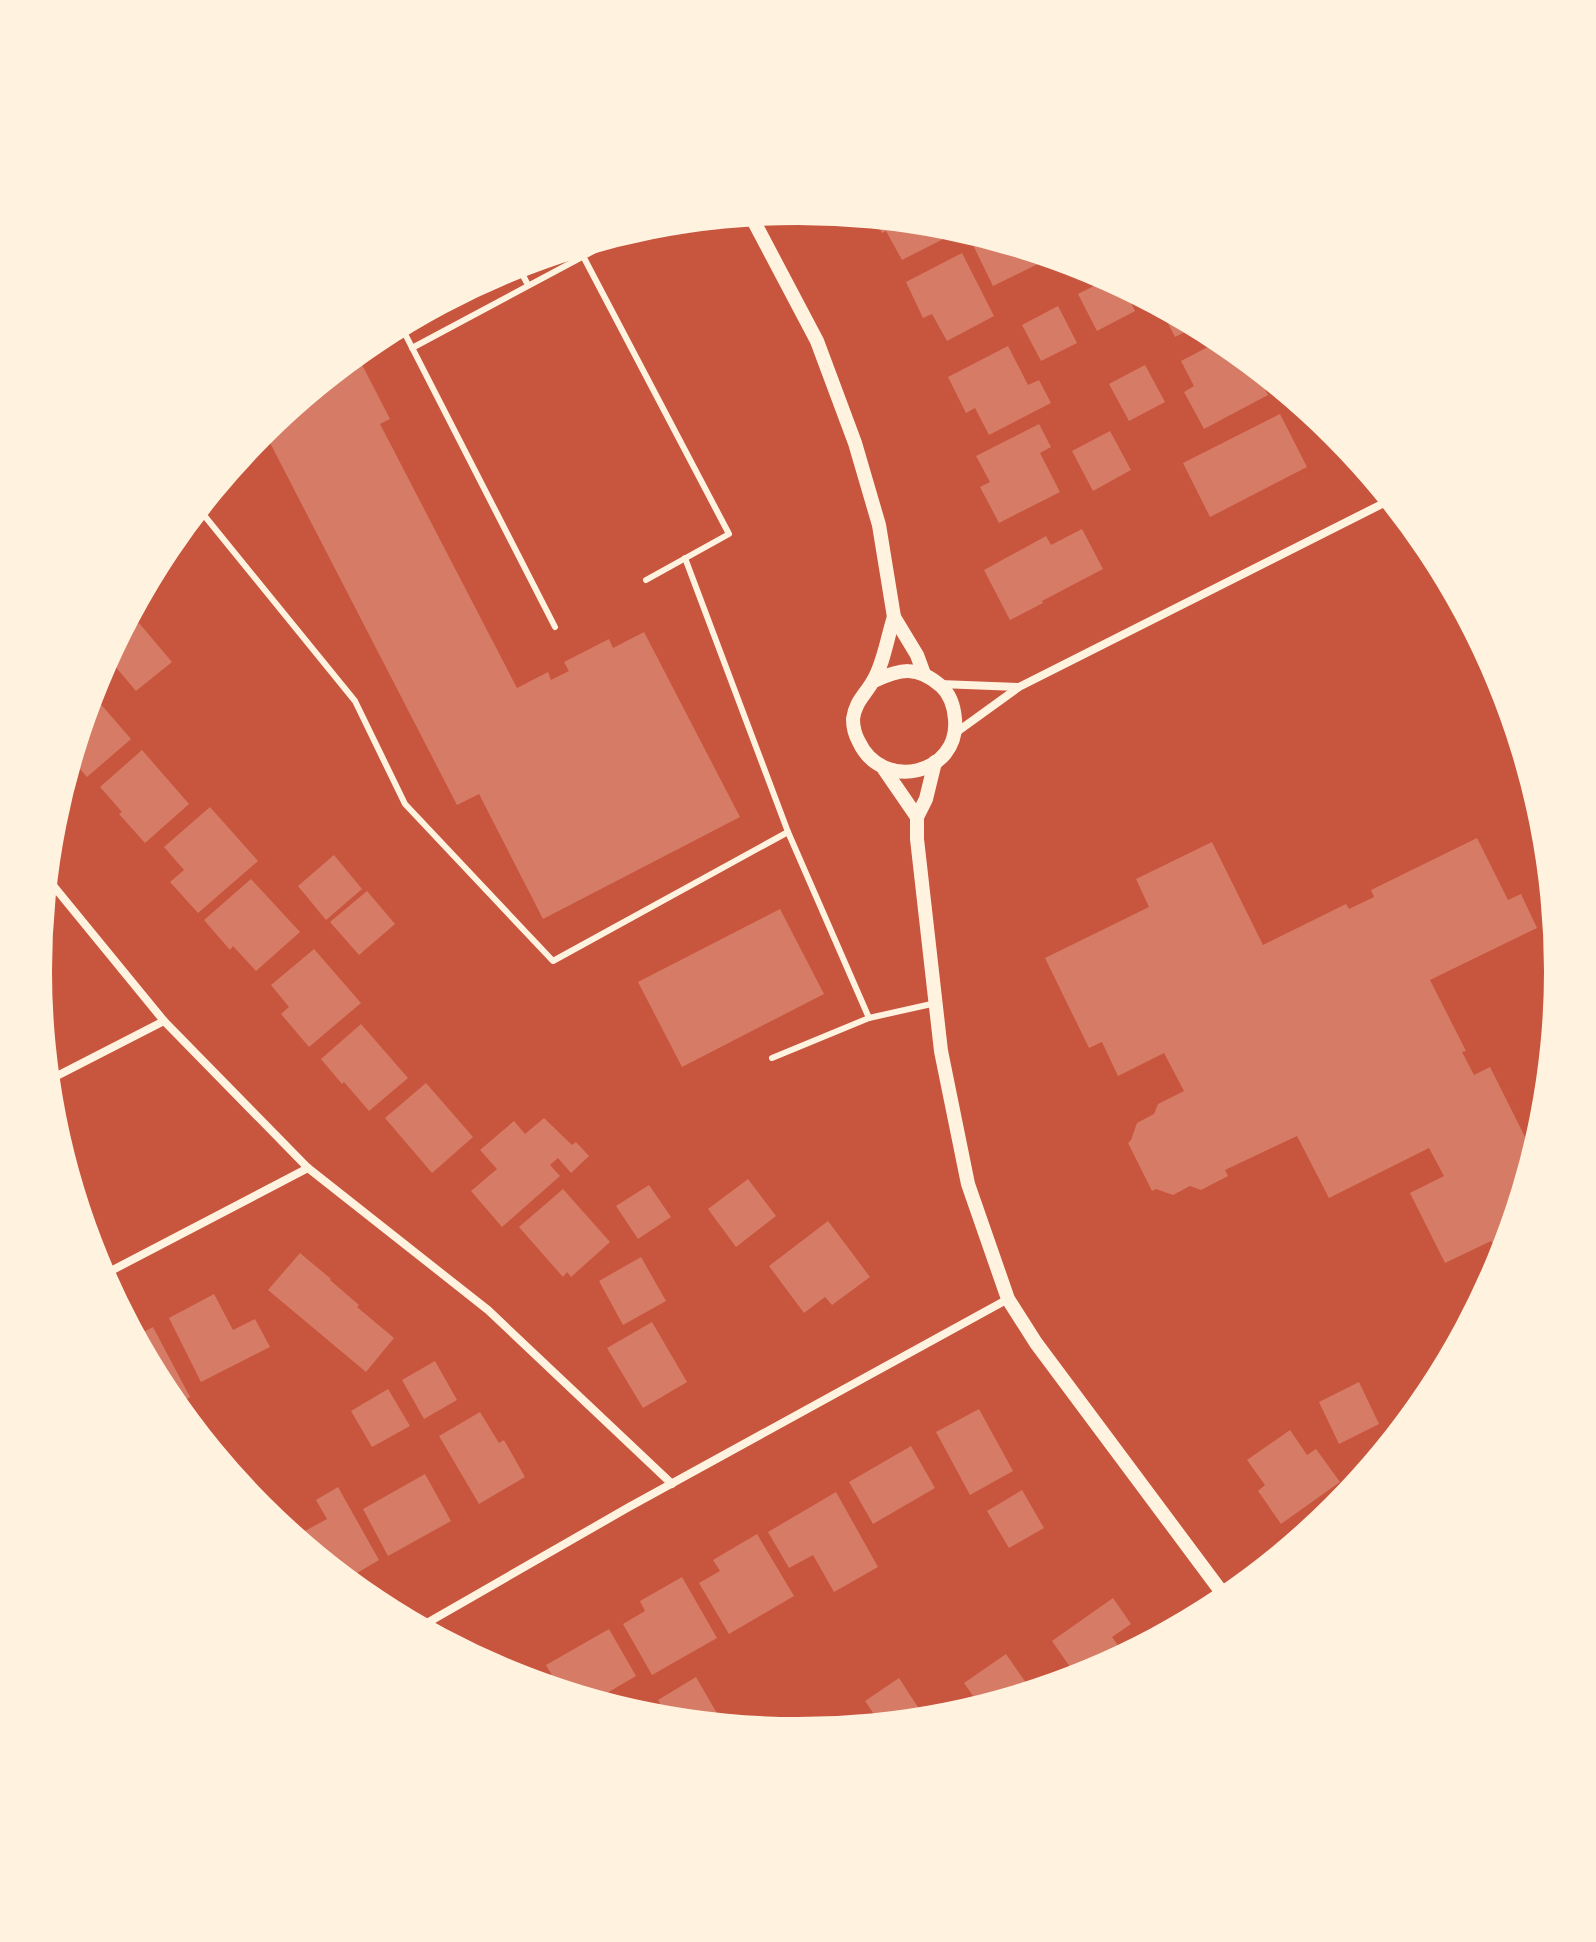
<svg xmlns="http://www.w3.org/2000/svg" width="1596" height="1942" viewBox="0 0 1596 1942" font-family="Merriweather,serif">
	<rect width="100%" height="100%" fill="#c8553d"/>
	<!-- building -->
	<g fill="#d67c66">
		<polygon points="874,219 947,226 953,234 902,260 886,231 882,233"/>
		<polygon points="984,237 1032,251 1038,264 993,286 972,243"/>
		<polygon points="962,253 994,316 947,341 932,314 923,318 906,282"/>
		<polygon points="1079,266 1089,269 1099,274 1087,281"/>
		<polygon points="1108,279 1123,287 1135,311 1097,331 1078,294"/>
		<polygon points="1058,306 1077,343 1041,361 1022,325"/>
		<polygon points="1159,306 1191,324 1197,326 1175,337"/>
		<polygon points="1221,340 1235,351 1241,362 1245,360 1252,365 1268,395 1204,429 1184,392 1194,386 1181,361"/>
		<polygon points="1008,346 1028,385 1039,380 1051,403 989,435 975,408 966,413 948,377"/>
		<polygon points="357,355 390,419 380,424 517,688 548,672 551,680 569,671 564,662 609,639 613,648 644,632 740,817 543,919 479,794 457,805 267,437 252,444 261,433"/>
		<polygon points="1145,365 1165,402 1129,421 1109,384"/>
		<polygon points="1280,414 1307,467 1210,517 1183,463"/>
		<polygon points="1039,424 1051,447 1040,453 1060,492 999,523 980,487 990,482 976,456"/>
		<polygon points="1110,431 1131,470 1093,491 1072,451"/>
		<polygon points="1082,529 1103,569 1042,601 1043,603 1010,620 984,570 1046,536 1051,545"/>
		<polygon points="139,623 172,662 136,691 108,658 116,643"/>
		<polygon points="92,694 131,739 87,777 72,760"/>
		<polygon points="142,750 189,804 145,843 119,814 122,812 100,787"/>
		<polygon points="210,807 258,861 198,913 170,882 184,870 164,847"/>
		<polygon points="1477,838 1508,900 1521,894 1537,928 1430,980 1466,1051 1462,1052 1474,1075 1490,1067 1533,1153 1507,1238 1494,1245 1491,1241 1445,1263 1410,1193 1444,1176 1429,1148 1329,1198 1297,1136 1225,1170 1228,1176 1201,1190 1190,1186 1173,1195 1156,1189 1152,1191 1128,1143 1131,1140 1137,1123 1154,1114 1158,1104 1184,1091 1164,1053 1118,1076 1102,1042 1089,1048 1045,958 1149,907 1136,879 1212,842 1263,945 1346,904 1349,909 1374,897 1371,890"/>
		<polygon points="334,855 362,889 326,920 298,886"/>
		<polygon points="251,879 300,932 256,971 233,946 230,950 204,920"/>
		<polygon points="367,891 395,924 359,955 330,922"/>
		<polygon points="780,909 824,994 682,1067 638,982"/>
		<polygon points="314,949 361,1003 309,1047 281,1014 289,1007 271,985"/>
		<polygon points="361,1024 408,1078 369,1111 344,1082 342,1084 321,1059"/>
		<polygon points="426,1083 473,1137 432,1173 385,1118"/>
		<polygon points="544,1118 572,1145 576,1142 589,1156 571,1173 558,1158 550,1165 560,1176 502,1227 471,1191 497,1169 480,1150 514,1121 525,1134"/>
		<polygon points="748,1179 776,1216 736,1247 708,1209"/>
		<polygon points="649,1185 671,1217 638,1239 616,1206"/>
		<polygon points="563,1189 610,1242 571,1277 567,1272 563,1277 519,1227"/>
		<polygon points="828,1221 870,1277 832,1305 825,1297 804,1313 769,1266"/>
		<polygon points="300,1253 331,1279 330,1280 359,1305 357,1307 394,1338 366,1372 268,1290"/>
		<polygon points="641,1257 666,1301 623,1325 599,1281"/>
		<polygon points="214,1294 233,1330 255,1319 270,1347 201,1382 169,1318"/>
		<polygon points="652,1322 687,1382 643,1408 607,1348"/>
		<polygon points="153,1327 190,1397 176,1405 166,1393 136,1336"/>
		<polygon points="435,1361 457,1400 424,1419 402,1380"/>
		<polygon points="1359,1382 1379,1424 1339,1444 1319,1402"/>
		<polygon points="388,1389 410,1426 372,1447 351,1411"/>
		<polygon points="979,1409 1013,1471 970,1495 936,1432"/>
		<polygon points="480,1412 499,1443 504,1440 525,1477 479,1504 439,1436"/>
		<polygon points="1290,1430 1307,1455 1316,1449 1340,1482 1281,1524 1258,1491 1265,1485 1247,1460"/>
		<polygon points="911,1446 935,1488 873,1524 849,1482"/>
		<polygon points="425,1474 451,1521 388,1556 363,1509"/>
		<polygon points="338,1487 379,1560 347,1579 310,1549 312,1548 303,1532 327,1519 316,1500"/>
		<polygon points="1022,1490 1044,1528 1009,1548 987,1511"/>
		<polygon points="836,1492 878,1567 834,1592 813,1555 789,1568 768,1532"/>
		<polygon points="1342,1498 1335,1509 1295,1542 1290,1535"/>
		<polygon points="757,1534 794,1596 729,1634 699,1583 720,1571 713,1560"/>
		<polygon points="682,1577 717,1638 652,1675 623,1624 645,1611 640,1601"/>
		<polygon points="1113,1598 1131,1624 1112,1637 1124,1654 1088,1673 1077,1677 1052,1641"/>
		<polygon points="609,1629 636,1676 595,1700 560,1689 546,1665"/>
		<polygon points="1006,1654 1031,1690 1053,1674 1058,1682 980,1706 964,1683"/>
		<polygon points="696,1677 718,1715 707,1722 668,1718 658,1700"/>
		<polygon points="899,1678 923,1715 917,1719 880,1723 865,1701"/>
	</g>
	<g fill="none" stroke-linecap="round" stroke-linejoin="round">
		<!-- service -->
		<g stroke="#fff3e0" stroke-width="6">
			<polyline points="583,256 729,534 646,580"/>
			<polyline points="518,266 528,285"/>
			<polyline points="401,326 555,627"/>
			<polyline points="412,348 627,233"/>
			<polyline points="199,509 355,701 405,804 553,961 788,832"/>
			<polyline points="685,558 788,832 869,1018 936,1003"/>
			<polyline points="772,1058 869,1018"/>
		</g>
		<!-- minor -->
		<g stroke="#fff3e0" stroke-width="8">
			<polyline points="940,684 1018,687"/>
			<polyline points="954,734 1019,687 1390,500"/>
			<polyline points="47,878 164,1021 308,1168 488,1310 672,1484"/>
			<polyline points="49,1080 164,1021"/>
			<polyline points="103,1275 308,1168"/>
			<polyline points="420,1627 629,1507 1008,1299"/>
		</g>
		<!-- tertiary -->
		<g stroke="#fff3e0" stroke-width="14">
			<polyline points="751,216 817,341 855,443 879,525 894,617 917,655 924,674"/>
			<path d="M874,681C900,669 917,665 941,686C951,695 954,707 955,719C960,775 882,792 859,742C855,735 853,727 853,719C855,702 865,695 873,681C884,663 887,638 894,617"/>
			<polyline points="935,762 926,799 917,817 917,839 941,1051 968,1184 1008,1299 1036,1343 1226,1598"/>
			<polyline points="884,769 917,817"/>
		</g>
	</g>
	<!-- crop -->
	<path d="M0 0H1596V1942H0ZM52 971a746 746 0 1 1 1492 0a746 746 0 1 1-1492 0Z" fill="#fff3e0" fill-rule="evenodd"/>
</svg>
